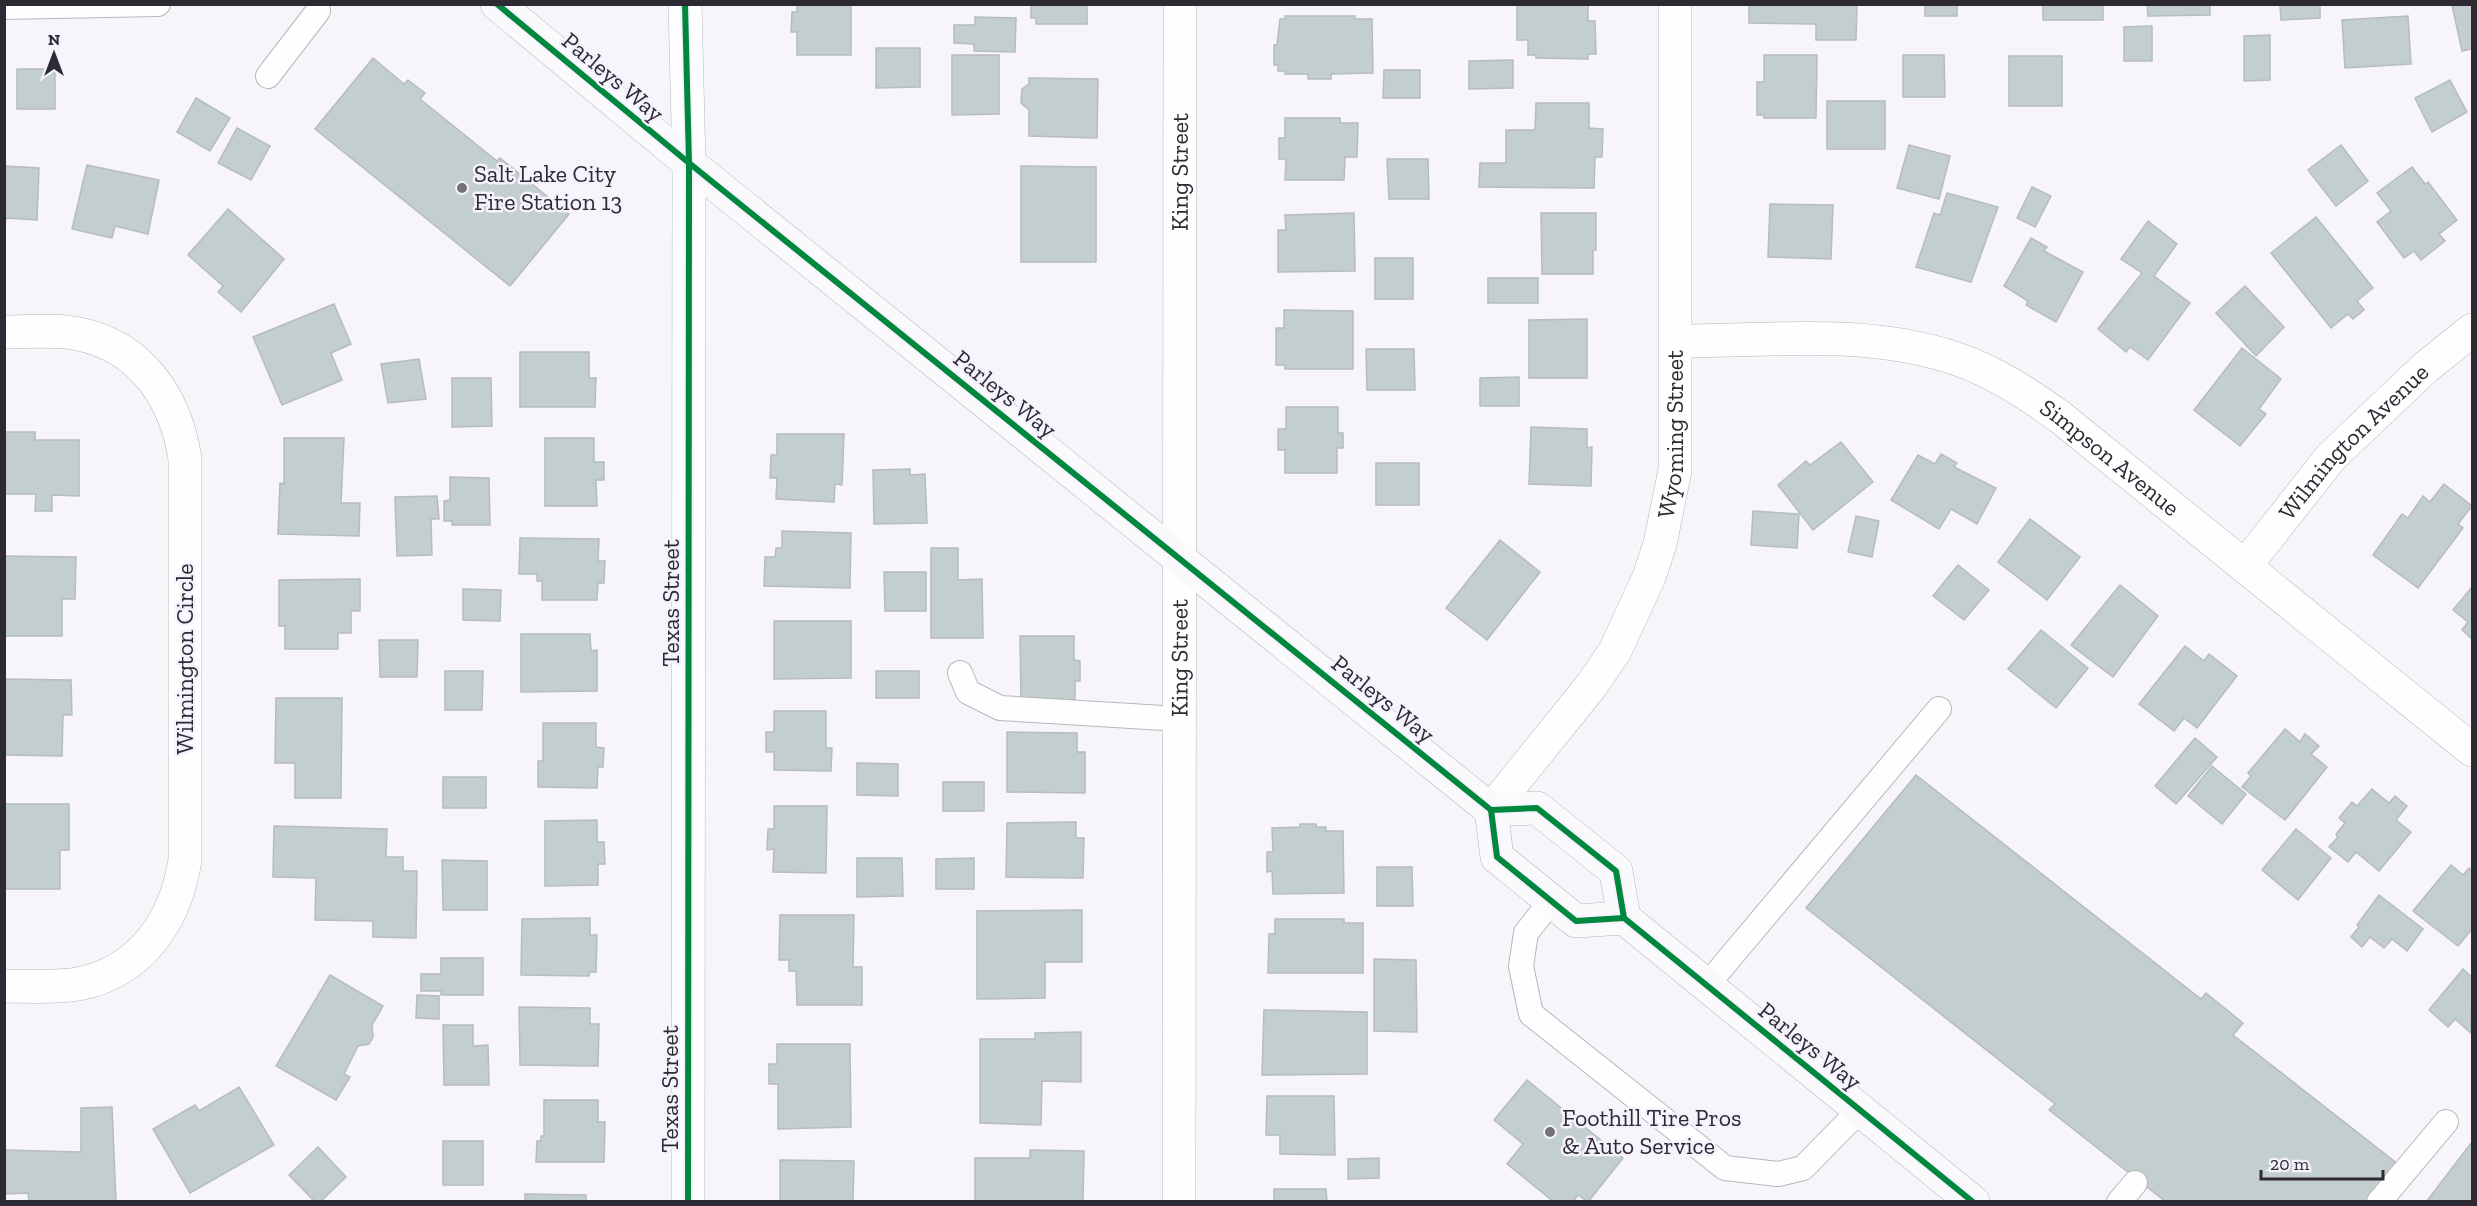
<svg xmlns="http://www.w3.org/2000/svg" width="2477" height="1206" viewBox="0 0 2477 1206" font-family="'Zilla Slab',serif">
	<rect width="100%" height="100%" fill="#f7f5fa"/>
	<!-- building -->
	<g fill="#c3cece" stroke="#b7bcbd" stroke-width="1.5">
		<polygon points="797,4 851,4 851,55 797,55 797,32 791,32 792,12 797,12"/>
		<polygon points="1036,4 1087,4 1087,24 1036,24 1036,18 1031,18 1031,6"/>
		<polygon points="1517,4 1588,4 1588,21 1595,21 1596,54 1588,54 1588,59 1536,58 1536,55 1528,55 1528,40 1517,40"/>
		<polygon points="1749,4 1857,4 1856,40 1816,40 1816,24 1749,23"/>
		<rect x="1925" y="4" width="32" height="12"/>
		<rect x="2043" y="4" width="60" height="16"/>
		<polygon points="2147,4 2210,4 2210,15 2148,16"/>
		<polygon points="2280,4 2320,4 2320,18 2281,20"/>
		<polygon points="2472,4 2472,49 2462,51 2452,5"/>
		<polygon points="1285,16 1355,16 1355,19 1372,19 1373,73 1331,74 1331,79 1308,79 1308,74 1285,74 1285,71 1278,71 1278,65 1274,65 1274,45 1277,45 1280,19 1285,19"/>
		<polygon points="2408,16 2411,64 2345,68 2342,20"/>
		<polygon points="975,17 1016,18 1015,52 974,51 974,44 954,43 954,25 975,25"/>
		<polygon points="2152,26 2152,61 2124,61 2124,27"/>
		<polygon points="2270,35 2270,80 2244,81 2244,36"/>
		<polygon points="876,48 920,48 920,87 876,88"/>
		<polygon points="952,55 999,55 999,114 952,115"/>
		<polygon points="1764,55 1817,55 1816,118 1764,118 1764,115 1757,115 1757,82 1764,82"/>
		<polygon points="1903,55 1944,55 1945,97 1903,97"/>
		<rect x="2009" y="56" width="53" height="50"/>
		<polygon points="373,58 404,84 408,80 425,93 420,99 497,161 500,158 569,214 510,286 315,129"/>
		<polygon points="1513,60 1513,88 1469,89 1469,61"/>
		<rect x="17" y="69" width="38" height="40"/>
		<polygon points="1384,70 1420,70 1420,98 1383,98"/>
		<polygon points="1029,78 1098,79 1097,138 1029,136 1029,110 1021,103 1022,89 1029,84"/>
		<polygon points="2450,80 2467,112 2432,132 2415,98"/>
		<polygon points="196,98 230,118 210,151 177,132"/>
		<rect x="1827" y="101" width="58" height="48"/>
		<polygon points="1536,103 1589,103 1589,128 1603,129 1602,157 1595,157 1594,188 1479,187 1480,163 1506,163 1506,130 1535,130"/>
		<polygon points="1285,118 1340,118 1340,123 1358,123 1357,157 1345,157 1344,180 1285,180 1286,159 1279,159 1279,138 1285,138"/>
		<polygon points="237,128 270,146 251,180 218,163"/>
		<polygon points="1909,145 1950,156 1939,199 1897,188"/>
		<polygon points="2341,145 2368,181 2336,206 2308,170"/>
		<polygon points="1387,159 1428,159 1429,199 1389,199"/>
		<polygon points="87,165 159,180 148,234 115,226 112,238 72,229"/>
		<polygon points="4,166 39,168 37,220 6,218 4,232"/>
		<polygon points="1021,166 1096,167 1096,262 1021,262"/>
		<polygon points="2412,167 2425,184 2428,182 2457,220 2439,234 2445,241 2421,260 2414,251 2404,258 2377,222 2391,211 2377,193"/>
		<polygon points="2032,187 2051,196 2035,227 2017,218"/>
		<polygon points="1947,193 1998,207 1971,282 1916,267 1934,213 1940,215"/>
		<polygon points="1770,204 1833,205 1831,259 1768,257"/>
		<polygon points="228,209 284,259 241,312 218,292 223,286 188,255"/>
		<polygon points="1354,213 1355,271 1278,272 1278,230 1286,230 1285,215"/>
		<polygon points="1541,213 1596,213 1596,250 1593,250 1593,274 1542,274"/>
		<polygon points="2316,217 2373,288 2357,301 2364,310 2353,319 2348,314 2331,328 2271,253"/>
		<polygon points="2148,221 2177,244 2154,276 2190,303 2148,360 2130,347 2126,352 2098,329 2142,273 2121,259"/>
		<polygon points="2031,238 2047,247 2044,251 2083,272 2056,322 2026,305 2028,301 2004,286"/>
		<rect x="1375" y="258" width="38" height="41"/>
		<rect x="1488" y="278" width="50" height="25"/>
		<polygon points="2245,286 2284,327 2256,356 2216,313"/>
		<polygon points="334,304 351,344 331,353 342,380 282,405 253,337"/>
		<polygon points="1284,310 1353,311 1353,369 1285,369 1285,365 1276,365 1276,328 1284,328"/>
		<polygon points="1587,319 1587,378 1529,378 1529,320"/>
		<polygon points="2242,348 2281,379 2259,409 2266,414 2240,446 2194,410"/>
		<polygon points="1366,349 1414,349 1415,390 1367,390"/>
		<polygon points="520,352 589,352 589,378 596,378 595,407 520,407"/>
		<polygon points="419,359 426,399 388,403 381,364"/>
		<polygon points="1519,377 1519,406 1480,406 1480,378"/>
		<polygon points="452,378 491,378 492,426 452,427"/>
		<polygon points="1286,407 1338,407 1338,433 1343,433 1343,448 1337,448 1337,473 1285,473 1285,450 1278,450 1278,429 1286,429"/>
		<polygon points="1531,427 1587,429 1587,448 1592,447 1591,486 1529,484"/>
		<polygon points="4,432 35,432 35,440 79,440 79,496 52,495 52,511 35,511 36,494 4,494"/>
		<polygon points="777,434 844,434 842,485 835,484 834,502 776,499 777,478 770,478 771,455 777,455"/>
		<polygon points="284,438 344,438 341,503 360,503 359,536 278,534 280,483 284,484"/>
		<polygon points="545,438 594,438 594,462 604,462 604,480 596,480 597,506 545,506"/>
		<polygon points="1841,442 1873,482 1813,530 1778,485 1806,461 1810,465"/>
		<polygon points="1941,454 1957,463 1954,467 1996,488 1977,524 1951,509 1939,529 1891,500 1918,455 1935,464"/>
		<rect x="1376" y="463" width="43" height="42"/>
		<polygon points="910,469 910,475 925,474 927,523 874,524 873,470"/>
		<polygon points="450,477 489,478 490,525 452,525 452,521 444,521 444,501 450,500"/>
		<polygon points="2444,484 2472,506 2458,524 2463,528 2418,588 2373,555 2402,514 2408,518 2423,496 2430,502"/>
		<polygon points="437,496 439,519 431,519 432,555 397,556 395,497"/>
		<polygon points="1753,511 1799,514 1797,548 1751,545"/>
		<polygon points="1856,516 1879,521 1872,557 1848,552"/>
		<polygon points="2030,519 2080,557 2047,600 1998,562"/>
		<polygon points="782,531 851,533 850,588 764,586 765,557 775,557 776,548 782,548"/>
		<polygon points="520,538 599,539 598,561 605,561 604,583 598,583 597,600 542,600 542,581 537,581 537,574 519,574"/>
		<polygon points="1500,540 1540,572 1487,640 1446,608"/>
		<polygon points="931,548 958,548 958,580 982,579 983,638 931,638"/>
		<polygon points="4,556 76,557 75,599 62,599 62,636 4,636"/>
		<polygon points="1958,565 1989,590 1964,620 1933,596"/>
		<polygon points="884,572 926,572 926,611 885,611"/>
		<polygon points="360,579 360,611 351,611 351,633 338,633 338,649 285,649 285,626 279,626 279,580"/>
		<polygon points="2120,585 2158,616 2113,677 2071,645"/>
		<polygon points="2472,587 2472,639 2462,630 2468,622 2453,610"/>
		<polygon points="463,589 501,590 500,621 463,620"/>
		<polygon points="774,621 851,621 851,678 774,679"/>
		<polygon points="2041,630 2088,668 2056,708 2008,669"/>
		<polygon points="521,634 590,634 591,651 597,650 597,691 521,692"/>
		<polygon points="1020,636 1074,636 1074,660 1080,661 1080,681 1075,681 1075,702 1021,702"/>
		<polygon points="379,640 418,640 417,677 380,677"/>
		<polygon points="2185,646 2204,661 2209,654 2237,676 2197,728 2184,718 2174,731 2139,704"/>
		<polygon points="445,671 483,671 482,710 445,710"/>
		<rect x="876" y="671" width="43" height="27"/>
		<polygon points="4,679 71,680 72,715 63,715 62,756 5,755"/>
		<polygon points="276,698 342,698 341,798 295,798 295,763 275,763"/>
		<polygon points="774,711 826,711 826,748 832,748 831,771 774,770 774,752 766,752 766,732 774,732"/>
		<polygon points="543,723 596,723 596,747 604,748 603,767 598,767 597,788 538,787 538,761 543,761"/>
		<polygon points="2285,729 2300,742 2305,734 2319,746 2311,754 2327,767 2285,820 2242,787 2251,776 2248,773"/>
		<polygon points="1007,732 1077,733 1077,752 1085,752 1085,793 1007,792"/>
		<polygon points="2195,738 2217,757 2176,804 2155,786"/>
		<polygon points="857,763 898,764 898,796 857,795"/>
		<polygon points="2212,766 2246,794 2222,824 2188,796"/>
		<polygon points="1916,775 2201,999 2206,993 2243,1023 2233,1035 2399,1165 2370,1202 2166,1202 2049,1110 2055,1104 1806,908"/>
		<rect x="443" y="777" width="43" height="31"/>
		<rect x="943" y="782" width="41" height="29"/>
		<polygon points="2372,789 2389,803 2395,796 2407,806 2396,820 2411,832 2379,871 2356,852 2348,862 2329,847 2338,837 2336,834 2345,823 2339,818 2352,802 2357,806"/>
		<polygon points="4,804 69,804 69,850 60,850 60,889 4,889"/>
		<polygon points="774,806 827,806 826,873 773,872 774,849 767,850 768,829 774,829"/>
		<polygon points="597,820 597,842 604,842 605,864 598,864 598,885 545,886 545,821"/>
		<polygon points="1076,822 1076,838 1084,838 1083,878 1006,877 1007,823"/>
		<polygon points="1300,824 1316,824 1316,827 1326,827 1326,831 1343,831 1344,893 1273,894 1272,871 1267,872 1267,852 1273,852 1272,828 1300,827"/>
		<polygon points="274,826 387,829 386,857 403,857 403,871 417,871 416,938 373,937 373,921 315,920 316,878 273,877"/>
		<polygon points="2296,829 2331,858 2298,900 2262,870"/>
		<polygon points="857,858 902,858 903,896 857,897"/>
		<polygon points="974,858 974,889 936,889 936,859"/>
		<polygon points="442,860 487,861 487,910 443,910"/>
		<polygon points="2451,865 2463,875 2469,868 2472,871 2472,929 2458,946 2413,911"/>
		<polygon points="1377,867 1412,867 1413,906 1377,906"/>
		<polygon points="2379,895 2423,929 2407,951 2392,939 2384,948 2370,937 2362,947 2351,937 2359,927 2357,925"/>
		<polygon points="1082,910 1082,962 1045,962 1045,998 977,999 977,911"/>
		<polygon points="780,915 854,915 853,967 862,967 862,1005 797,1005 796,971 789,971 789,960 779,960"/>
		<polygon points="590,918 590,935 597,935 596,972 590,972 589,976 521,975 522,919"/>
		<polygon points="1275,919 1344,919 1344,923 1363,923 1363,973 1268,973 1269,934 1275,934"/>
		<polygon points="441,958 483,958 483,995 441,995 441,991 421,991 421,974 441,974"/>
		<polygon points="1374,959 1416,960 1417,1032 1374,1031"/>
		<polygon points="2463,969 2472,977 2471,1033 2455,1019 2448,1027 2429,1010"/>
		<polygon points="330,975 383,1006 372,1025 373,1037 369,1044 358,1046 344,1074 350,1077 336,1100 276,1066"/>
		<polygon points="417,995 439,996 439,1019 416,1018"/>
		<polygon points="519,1007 590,1008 590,1024 599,1024 598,1066 520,1065"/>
		<polygon points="1264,1010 1367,1012 1367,1074 1262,1075"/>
		<polygon points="443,1025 473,1025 473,1046 488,1045 489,1085 444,1085"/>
		<polygon points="1081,1032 1081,1082 1042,1081 1041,1125 980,1123 980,1039 1035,1039 1035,1033"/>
		<polygon points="777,1044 850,1044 851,1127 778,1129 778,1084 769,1084 769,1064 777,1064"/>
		<polygon points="1527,1080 1623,1158 1588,1202 1578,1195 1573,1202 1554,1202 1507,1164 1523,1144 1494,1120"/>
		<polygon points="239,1087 274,1145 190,1193 153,1129 195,1105 199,1111"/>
		<polygon points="1267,1096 1334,1096 1335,1155 1280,1154 1280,1135 1266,1135"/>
		<polygon points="544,1100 598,1100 598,1122 605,1122 604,1162 536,1162 537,1141 541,1141 541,1136 544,1136"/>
		<polygon points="112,1107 116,1202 29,1202 28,1193 6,1194 4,1150 81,1152 81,1108"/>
		<rect x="443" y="1141" width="40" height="44"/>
		<polygon points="2472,1142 2472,1202 2426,1202"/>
		<polygon points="318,1147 346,1177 320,1202 315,1202 289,1175"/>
		<polygon points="1030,1150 1084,1151 1083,1202 975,1202 975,1158 1030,1158"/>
		<polygon points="1379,1158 1379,1178 1348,1179 1348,1159"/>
		<polygon points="780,1160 854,1161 853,1202 780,1202"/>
		<polygon points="1274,1189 1326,1189 1327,1202 1274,1202"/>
		<polygon points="525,1194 586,1195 586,1202 525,1202"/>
	</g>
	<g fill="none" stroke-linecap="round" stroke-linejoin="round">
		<!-- lane casing -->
		<g stroke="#b8b6bc" stroke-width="26">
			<g id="lane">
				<polyline points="4,7 158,4"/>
				<polyline points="268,76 318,11"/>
				<polyline points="960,673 968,692 1000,708 1180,719"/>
				<polyline points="1551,901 1526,933 1521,966 1531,1014 1725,1168 1778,1174 1803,1168 1860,1110"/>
				<polyline points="1707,985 1939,709"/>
				<polyline points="2119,1202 2135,1183"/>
				<polyline points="2379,1202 2446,1122"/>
			</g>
		</g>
		<!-- street casing -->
		<g stroke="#b8b6bc" stroke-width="34">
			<g id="street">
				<polyline points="685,4 689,163 688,1202"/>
				<path d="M4,332C29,332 55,329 79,334C142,347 176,399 185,459V860C176,919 142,972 78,984C54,988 29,986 4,986"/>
				<path id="s1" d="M1676,341C1769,341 1867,328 1957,359C1995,372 2028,394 2060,417L2472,750"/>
				<path id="s2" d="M2246,565L2331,457L2426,367L2472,330"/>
				<path id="s3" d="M1491,810L1591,686L1615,651L1649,577L1660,544L1675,470V4"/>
				<path id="s4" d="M1179,1202L1180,4"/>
			</g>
		</g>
		<!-- secondary casing -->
		<g stroke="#b8b6bc" stroke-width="34">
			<g id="secondary">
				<polyline points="497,4 689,163 1491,810 1537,808 1616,871 1624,918 1973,1202"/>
				<polyline points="1491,810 1497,857 1576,921 1624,918"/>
			</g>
		</g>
		<!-- lane -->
		<use href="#lane" stroke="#fefefe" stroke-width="24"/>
		<!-- street -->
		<use href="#street" stroke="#fefefe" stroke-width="33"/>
		<!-- secondary -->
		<use href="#secondary" stroke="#faf9fc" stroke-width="33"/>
		<!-- cycleway casing -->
		<g stroke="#f6f2fd" stroke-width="10">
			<g id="cycleway">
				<polyline points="497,4 689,163 1491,810 1537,808 1616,871 1624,918 1973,1202"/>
				<polyline points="685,4 689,163 688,1202"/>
				<polyline points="1491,810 1497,857 1576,921 1624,918"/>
			</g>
		</g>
		<!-- cycleway -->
		<use href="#cycleway" stroke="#00873e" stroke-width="6"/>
	</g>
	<!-- markers -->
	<g fill="#747179" stroke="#f6f2fd" stroke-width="2">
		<circle cx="462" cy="188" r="6"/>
		<circle cx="1550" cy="1132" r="6"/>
	</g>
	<g text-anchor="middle" stroke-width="5" stroke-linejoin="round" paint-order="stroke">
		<!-- street labels -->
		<g font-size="24" fill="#2e2a34" stroke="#f6f2fd">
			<text transform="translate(613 77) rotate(40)" y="8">Parleys Way</text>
			<text dy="8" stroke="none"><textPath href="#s4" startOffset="1030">King Street</textPath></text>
			<text transform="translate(1005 394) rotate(39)" y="8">Parleys Way</text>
			<text dy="8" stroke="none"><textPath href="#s3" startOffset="429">Wyoming Street</textPath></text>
			<text dy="8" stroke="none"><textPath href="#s2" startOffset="164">Wilmington Avenue</textPath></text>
			<text dy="8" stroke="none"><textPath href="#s1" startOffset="466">Simpson Avenue</textPath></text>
			<text transform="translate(671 603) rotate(-90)" y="8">Texas Street</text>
			<text dy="8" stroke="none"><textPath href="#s4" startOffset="544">King Street</textPath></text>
			<text transform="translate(185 659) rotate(-90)" y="8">Wilmington Circle</text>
			<text transform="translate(1383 699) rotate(39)" y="8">Parleys Way</text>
			<text transform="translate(1810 1046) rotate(39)" y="8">Parleys Way</text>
			<text transform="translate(670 1089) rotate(-90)" y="8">Texas Street</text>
		</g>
		<!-- poi labels -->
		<g font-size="24" fill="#2e2a34" stroke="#f6f2fd" text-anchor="start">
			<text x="474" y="182">Salt Lake City<tspan x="474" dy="28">Fire Station 13</tspan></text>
			<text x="1562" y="1126">Foothill Tire Pros<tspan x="1562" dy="28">&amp; Auto Service</tspan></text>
		</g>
	</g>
	<!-- border -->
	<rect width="2477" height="1206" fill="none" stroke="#2e2a34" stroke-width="12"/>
	<!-- north arrow -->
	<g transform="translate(54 54)" stroke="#f6f2fd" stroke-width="4.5" paint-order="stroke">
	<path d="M0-4.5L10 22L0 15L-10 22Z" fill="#2e2a34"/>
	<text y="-9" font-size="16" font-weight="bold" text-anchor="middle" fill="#2e2a34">N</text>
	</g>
	<!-- scale -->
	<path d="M2261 1170v9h122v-9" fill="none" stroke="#2e2a34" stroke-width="3"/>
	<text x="2270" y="1170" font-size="18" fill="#2e2a34" stroke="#f6f2fd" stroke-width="4.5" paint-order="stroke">20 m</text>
</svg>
